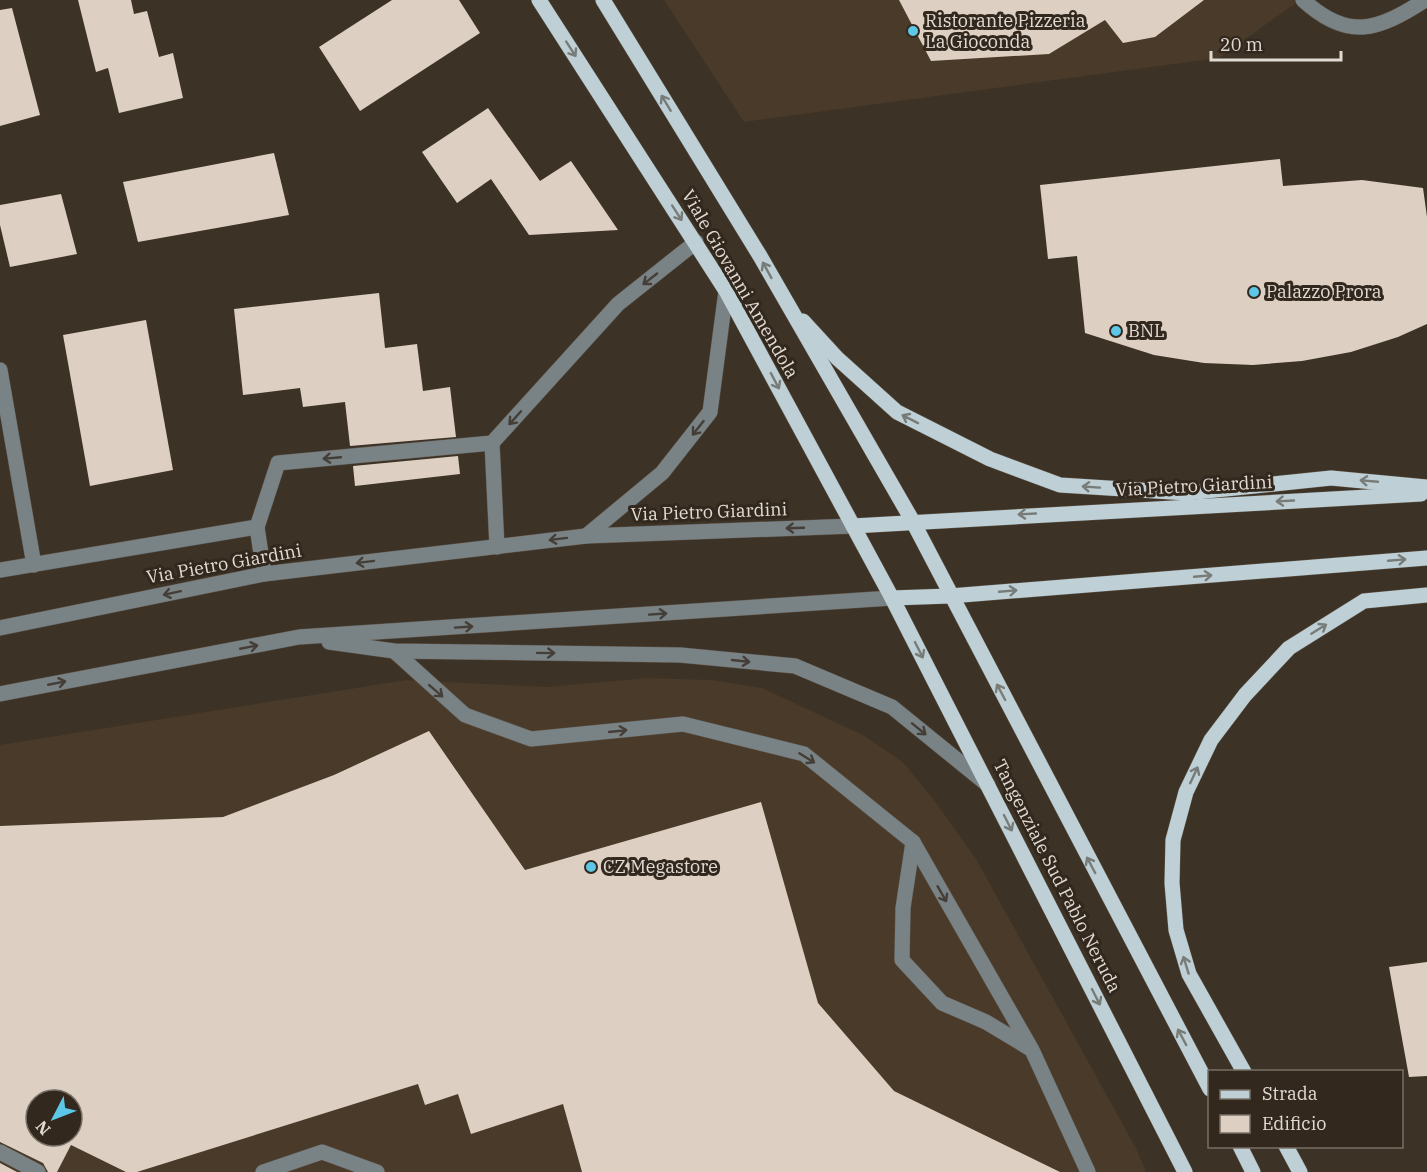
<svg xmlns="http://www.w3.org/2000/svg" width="1427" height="1172" viewBox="0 0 1427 1172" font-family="'IBM Plex Serif',serif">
	<rect width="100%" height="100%" fill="#3c3226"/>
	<!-- built -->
	<g fill="#493a29" fill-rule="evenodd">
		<polygon points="664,0 1300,0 1219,58 744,122"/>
		<path d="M648,678L712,680L762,688L863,735L904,763L937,804L976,859L1136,1148L1146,1172H0V745L406,680L547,687ZM36,1100H72V1136H36Z"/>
	</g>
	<!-- building -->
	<g fill="#ddcfc1" fill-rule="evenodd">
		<polygon points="78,0 131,0 134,14 147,11 159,57 173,53 183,98 119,113 108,68 96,72"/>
		<polygon points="392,0 459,0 480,33 360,111 319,47"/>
		<polygon points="899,0 1204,0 1155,37 1123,43 1105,20 1049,54 931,61"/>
		<polygon points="12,8 40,115 0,126 0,10"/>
		<polygon points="488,108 540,181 571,161 618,230 529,235 491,179 457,203 422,152"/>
		<polygon points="274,153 289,215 138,242 123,182"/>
		<polygon points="1280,159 1283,186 1362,180 1423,188 1427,217 1427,324 1398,337 1351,352 1302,361 1253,365 1204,363 1154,355 1085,333 1077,256 1048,259 1040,185"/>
		<polygon points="61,194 77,254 10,267 0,225 0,205"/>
		<polygon points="379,293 385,348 417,344 423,391 450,387 456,437 350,446 345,402 303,407 300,388 243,395 234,309"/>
		<polygon points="146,320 173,470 90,486 63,335"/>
		<polygon points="458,456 460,474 355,486 353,466"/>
		<path d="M429,731L525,870L761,802L818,1003L894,1091L1060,1172H582L563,1104L471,1134L458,1094L425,1105L418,1084L137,1172H126L71,1145L57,1172H48L43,1163L0,1142V826L223,817L334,775ZM36,1100H72V1136H36Z"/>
		<polygon points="1427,962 1427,1076 1409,1077 1389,967"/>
		<polygon points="0,1163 17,1172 0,1172"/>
	</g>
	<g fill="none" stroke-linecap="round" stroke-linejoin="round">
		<!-- minor casing -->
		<g stroke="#5a5045" stroke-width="16">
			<g id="minor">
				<path d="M1303,0C1348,41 1377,31 1425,0"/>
				<polyline points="0,370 34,565"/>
				<polyline points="492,443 497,547"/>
				<polyline points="586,536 662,473 710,412 726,291"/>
				<polyline points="0,570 257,527"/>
				<polyline points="264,574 257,527 278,463 492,443 618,304 696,242"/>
				<polyline points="0,628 264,574 586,536 853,526"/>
				<polyline points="329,642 394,651 680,655 795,666 892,707 988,785"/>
				<polyline points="394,651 465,715 531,739 683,724 804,754 913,842 1032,1050 1088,1172"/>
				<polyline points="0,694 299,637 892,598"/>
				<polyline points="913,842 903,908 902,960 942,1003 986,1022 1029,1048"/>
				<polyline points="0,1152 38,1172"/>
				<polyline points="263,1172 322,1152 377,1172"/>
			</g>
		</g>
		<!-- major casing -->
		<g stroke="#5a5045" stroke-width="16">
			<g id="major">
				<polyline points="539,0 726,291 892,598 1185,1172"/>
				<polyline points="603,0 760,256 912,520 1210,1089"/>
				<polyline points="803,321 837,358 897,412 990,459 1060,485 1187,493 1331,478 1427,487"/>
				<polyline points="853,526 1421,494"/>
				<polyline points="892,598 950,596 1427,558"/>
				<polyline points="1244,1072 1189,974 1176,930 1172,883 1173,840 1186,792 1211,740 1245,695 1289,648 1364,601 1427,595"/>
				<polyline points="1240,1146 1253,1172"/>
				<polyline points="1286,1146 1300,1172"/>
			</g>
		</g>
		<!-- minor -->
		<use href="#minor" stroke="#798285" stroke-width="15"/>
		<!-- major -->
		<use href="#major" stroke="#becfd5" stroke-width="15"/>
	</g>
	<!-- one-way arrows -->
	<defs><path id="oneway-shaft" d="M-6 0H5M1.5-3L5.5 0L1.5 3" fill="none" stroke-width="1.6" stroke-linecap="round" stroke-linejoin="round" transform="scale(1.5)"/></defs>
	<g stroke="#787c79">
		<use href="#oneway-shaft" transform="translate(571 49) rotate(57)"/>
		<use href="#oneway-shaft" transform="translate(666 103) rotate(-121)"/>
		<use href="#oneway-shaft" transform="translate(677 213) rotate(57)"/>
		<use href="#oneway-shaft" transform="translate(767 270) rotate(-119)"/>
		<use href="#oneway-shaft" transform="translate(775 381) rotate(62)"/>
		<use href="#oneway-shaft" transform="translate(910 419) rotate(-153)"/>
		<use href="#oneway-shaft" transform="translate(1369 481) rotate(-175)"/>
		<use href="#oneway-shaft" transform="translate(1091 487) rotate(-176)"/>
		<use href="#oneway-shaft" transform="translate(1285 501) rotate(177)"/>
		<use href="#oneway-shaft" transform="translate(1027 514) rotate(177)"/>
		<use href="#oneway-shaft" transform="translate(1397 560) rotate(-5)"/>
		<use href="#oneway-shaft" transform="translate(1203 576) rotate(-5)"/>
		<use href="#oneway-shaft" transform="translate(1008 591) rotate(-5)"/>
		<use href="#oneway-shaft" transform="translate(1319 629) rotate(-32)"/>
		<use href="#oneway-shaft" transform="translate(919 650) rotate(63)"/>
		<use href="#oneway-shaft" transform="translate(1001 692) rotate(-118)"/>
		<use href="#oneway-shaft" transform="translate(1194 775) rotate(-65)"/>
		<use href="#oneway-shaft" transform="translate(1008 823) rotate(63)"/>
		<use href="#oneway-shaft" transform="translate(1091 865) rotate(-118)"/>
		<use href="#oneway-shaft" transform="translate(1186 965) rotate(-107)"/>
		<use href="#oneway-shaft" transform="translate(1096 997) rotate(63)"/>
		<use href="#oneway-shaft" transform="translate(1182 1037) rotate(-118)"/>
	</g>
	<g stroke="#443e37">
		<use href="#oneway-shaft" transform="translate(650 279) rotate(142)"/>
		<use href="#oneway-shaft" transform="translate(515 418) rotate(132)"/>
		<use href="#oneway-shaft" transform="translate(698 428) rotate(128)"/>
		<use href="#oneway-shaft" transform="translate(332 458) rotate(175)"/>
		<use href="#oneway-shaft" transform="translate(795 528) rotate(178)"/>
		<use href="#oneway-shaft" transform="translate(558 539) rotate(173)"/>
		<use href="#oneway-shaft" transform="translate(365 562) rotate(173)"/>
		<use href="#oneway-shaft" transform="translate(172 593) rotate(168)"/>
		<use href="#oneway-shaft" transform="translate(658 614) rotate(-4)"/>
		<use href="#oneway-shaft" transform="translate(464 627) rotate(-4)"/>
		<use href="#oneway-shaft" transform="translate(249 647) rotate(-11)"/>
		<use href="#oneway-shaft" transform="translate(546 653) rotate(1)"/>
		<use href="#oneway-shaft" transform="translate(741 661) rotate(6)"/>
		<use href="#oneway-shaft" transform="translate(57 683) rotate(-11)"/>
		<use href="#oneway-shaft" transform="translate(436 691) rotate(41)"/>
		<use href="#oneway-shaft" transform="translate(919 729) rotate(39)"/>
		<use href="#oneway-shaft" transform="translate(618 731) rotate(-6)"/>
		<use href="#oneway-shaft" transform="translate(807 758) rotate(32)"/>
		<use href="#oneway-shaft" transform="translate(942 894) rotate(60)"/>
	</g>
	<!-- markers -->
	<g fill="#5cc7e7" stroke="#32281d" stroke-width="2">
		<circle cx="913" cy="31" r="6"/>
		<circle cx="1254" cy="292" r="6"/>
		<circle cx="1116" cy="331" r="6"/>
		<circle cx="591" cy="867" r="6"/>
	</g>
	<g text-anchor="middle" stroke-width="6" stroke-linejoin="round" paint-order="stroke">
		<!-- poi labels -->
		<g font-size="18" fill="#e2dbd4" stroke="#32281d" text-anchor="start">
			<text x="925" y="27">Ristorante Pizzeria<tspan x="925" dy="21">La Gioconda</tspan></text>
			<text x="1266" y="298">Palazzo Prora</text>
			<text x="1128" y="337">BNL</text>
			<text x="603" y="873">CZ Megastore</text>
		</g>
		<!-- street labels -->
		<g font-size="18" fill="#e2dbd4" stroke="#32281d">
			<text transform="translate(740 284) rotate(60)" y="6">Viale Giovanni Amendola</text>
			<text transform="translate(1194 486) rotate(-3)" y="6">Via Pietro Giardini</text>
			<text transform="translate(709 512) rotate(-2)" y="6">Via Pietro Giardini</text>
			<text transform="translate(224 564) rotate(-10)" y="6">Via Pietro Giardini</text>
			<text transform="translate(1057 876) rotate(63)" y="6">Tangenziale Sud Pablo Neruda</text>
		</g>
	</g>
	<!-- legend -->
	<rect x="1208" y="1070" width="195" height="78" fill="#32281d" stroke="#787066" stroke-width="1.5"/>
	<rect x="1220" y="1090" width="30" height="9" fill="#becfd5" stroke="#787066" stroke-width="1.5"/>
	<text x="1262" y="1100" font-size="18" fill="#e2dbd4">Strada</text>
	<rect x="1220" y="1115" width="30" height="18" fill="#ddcfc1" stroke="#787066" stroke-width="1.5"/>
	<text x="1262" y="1130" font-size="18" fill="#e2dbd4">Edificio</text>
	<!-- north arrow -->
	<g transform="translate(54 1118) rotate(228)"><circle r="28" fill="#32281d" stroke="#787066" stroke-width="1.5"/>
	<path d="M0-4.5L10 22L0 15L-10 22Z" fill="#5cc7e7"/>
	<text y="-9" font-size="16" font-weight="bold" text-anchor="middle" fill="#e2dbd4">N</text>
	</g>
	<!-- scale -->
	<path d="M1211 51v9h130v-9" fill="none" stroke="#e2dbd4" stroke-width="3"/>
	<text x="1220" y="51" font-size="18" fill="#e2dbd4" stroke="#32281d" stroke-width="4.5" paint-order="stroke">20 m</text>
</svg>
